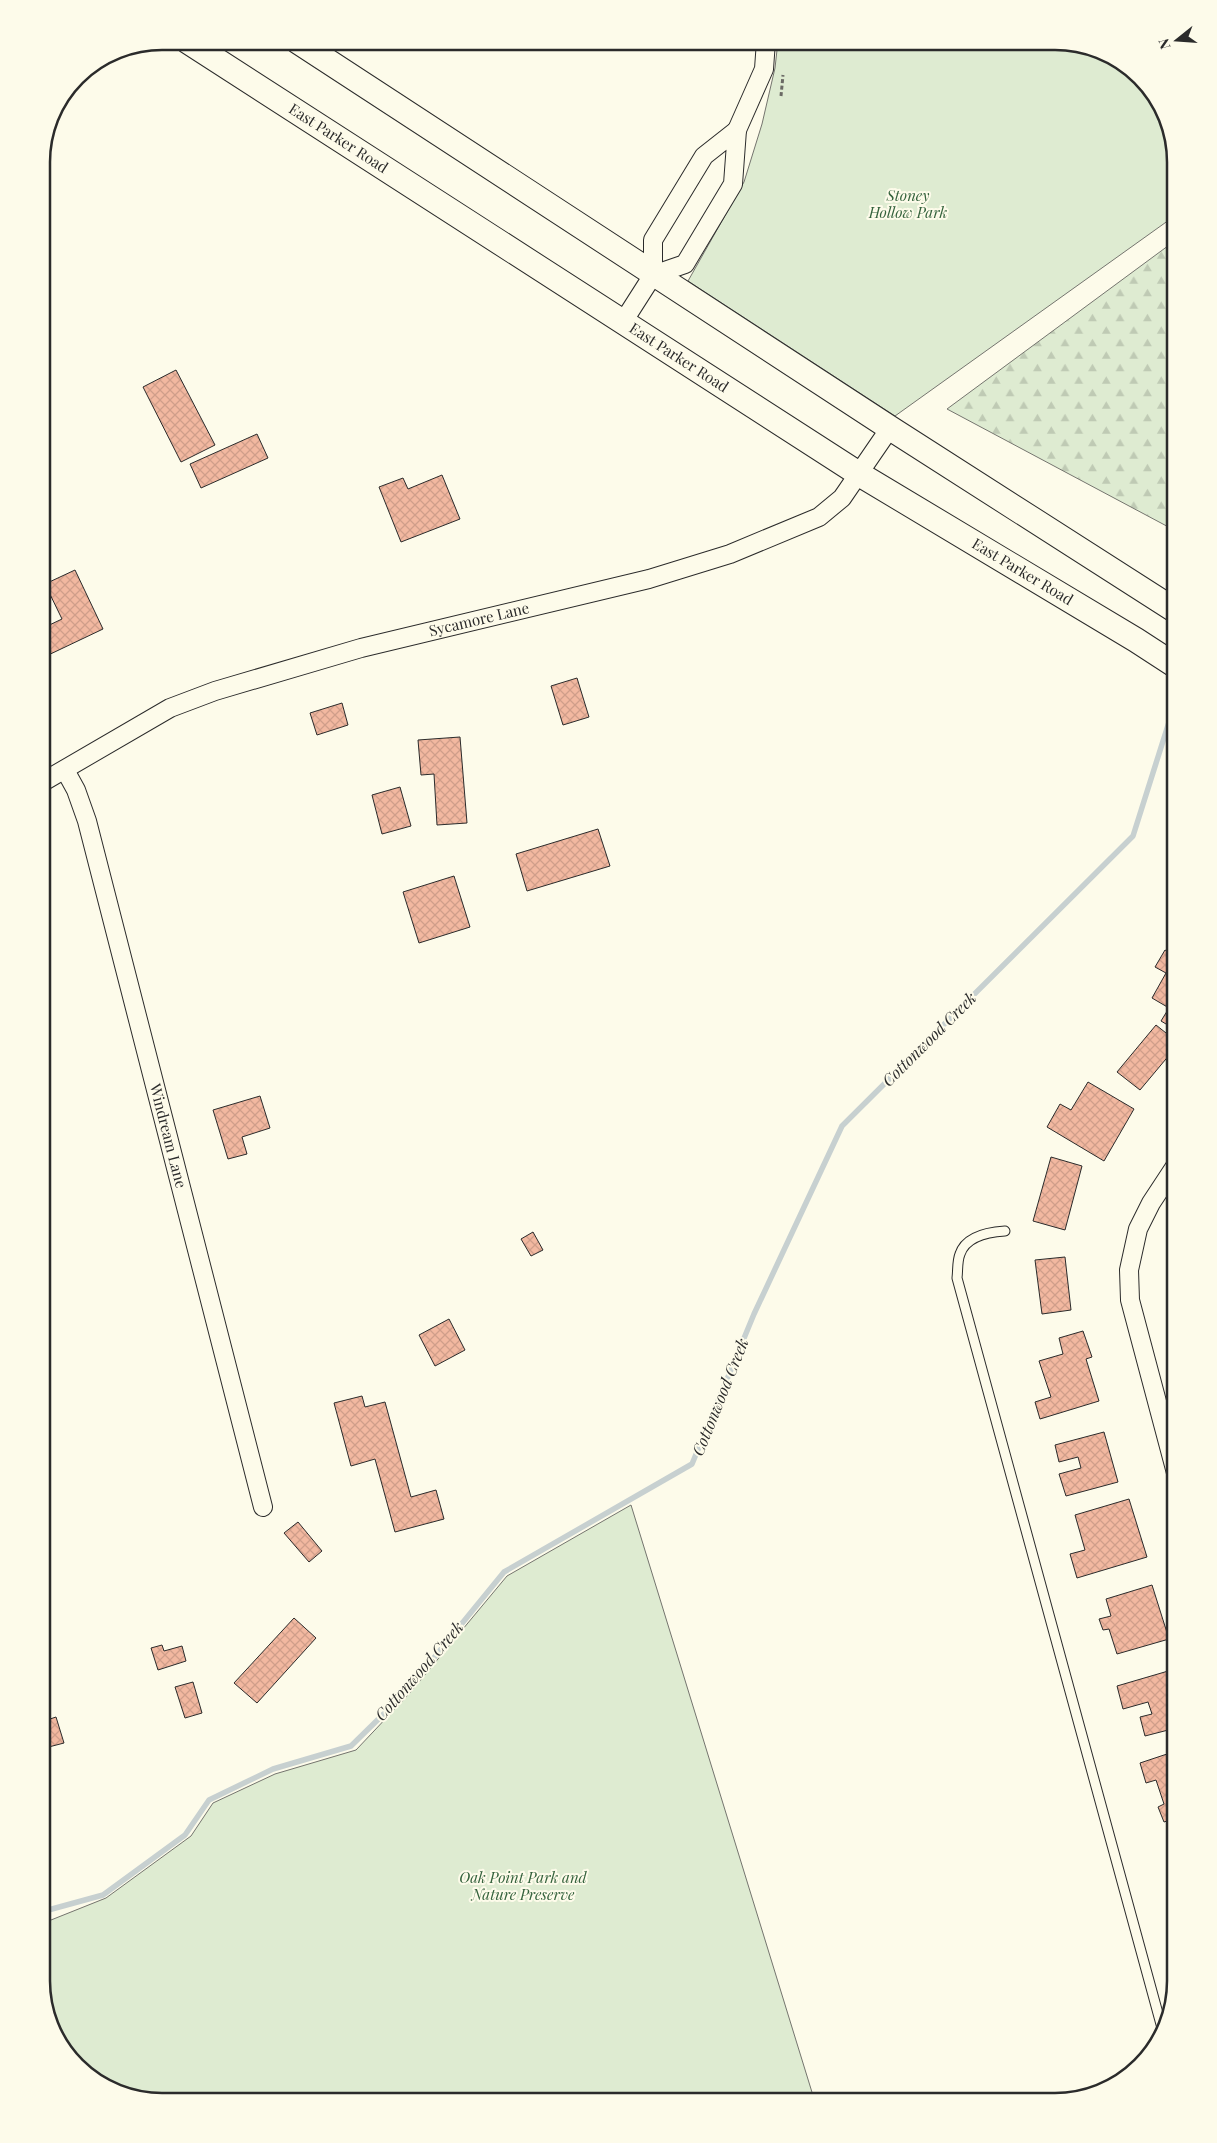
<svg xmlns="http://www.w3.org/2000/svg" width="1217" height="2143" viewBox="0 0 1217 2143" font-family="'Playfair Display',serif">
	<defs>
		<pattern id="forest-firs" width="22" height="20" patternUnits="userSpaceOnUse" patternTransform="scale(1.25)"><rect width="22" height="20" fill="#deebd1"/><path d="M5 1l3.5 6h-7zM16 11l3.5 6h-7z" fill="#bfcab4"/></pattern>
		<pattern id="building-cross-hatch" width="8" height="8" patternUnits="userSpaceOnUse" patternTransform="scale(1.25)"><rect width="8" height="8" fill="#f2b8a0"/><path d="M0 0l8 8M0 8l8-8" fill="none" stroke="#d09e8a"/></pattern>
	</defs>
	<rect width="100%" height="100%" fill="#fdfbea"/>
	<!-- forest -->
	<polygon fill="url(#forest-firs)" stroke="#74746e" points="1176,240 1176,531 947,409"/>
	<!-- park -->
	<g fill="#deebd1" stroke="#74746e">
		<polygon points="778,41 1063,42 1122,62 1163,109 1176,162 1176,215 895,416 688,281 744,182 762,124 775,68"/>
		<polygon points="631,1505 815,2102 154,2102 95,2082 54,2034 41,1981 41,1924 106,1898 191,1836 213,1803 275,1774 356,1750 408,1695 507,1576"/>
	</g>
	<g fill="none" stroke-linecap="round" stroke-linejoin="round">
		<!-- stream -->
		<polyline stroke="#c7d0d0" stroke-width="5.5" points="41,1912 103,1895 185,1835 209,1800 273,1769 351,1746 406,1692 504,1572 692,1464 754,1314 842,1126 1133,836 1176,700"/>
	</g>
	<!-- building -->
	<g fill="url(#building-cross-hatch)" stroke="#2b2b2b">
		<polygon points="176,370 215,445 181,462 143,387"/>
		<polygon points="257,434 268,458 201,488 190,464"/>
		<polygon points="442,475 460,519 401,542 379,487 403,478 408,489"/>
		<polygon points="75,570 103,629 42,658 41,629 62,619 45,584"/>
		<polygon points="577,678 589,717 563,725 551,686"/>
		<polygon points="342,703 348,725 317,735 310,713"/>
		<polygon points="460,737 467,823 437,825 434,774 421,775 418,740"/>
		<polygon points="400,787 411,826 382,834 372,795"/>
		<polygon points="598,829 610,866 527,891 516,854"/>
		<polygon points="454,876 470,927 419,943 403,892"/>
		<polygon points="1165,950 1176,956 1176,1030 1161,1021 1169,1008 1152,998 1166,973 1155,967"/>
		<polygon points="1156,1025 1176,1041 1176,1047 1140,1090 1117,1072"/>
		<polygon points="1088,1082 1134,1109 1104,1161 1047,1127 1060,1104 1071,1110"/>
		<polygon points="260,1096 270,1128 242,1137 247,1154 228,1159 213,1110"/>
		<polygon points="1051,1157 1082,1166 1065,1230 1033,1221"/>
		<polygon points="533,1232 543,1250 531,1256 521,1239"/>
		<polygon points="1065,1257 1071,1310 1042,1314 1035,1260"/>
		<polygon points="449,1319 465,1350 435,1366 419,1335"/>
		<polygon points="1083,1331 1092,1357 1086,1359 1099,1401 1040,1419 1035,1402 1051,1397 1039,1361 1063,1354 1059,1338"/>
		<polygon points="362,1396 365,1407 385,1402 411,1497 436,1490 444,1519 395,1532 375,1459 351,1466 334,1403"/>
		<polygon points="1104,1432 1118,1482 1066,1496 1059,1474 1081,1468 1078,1457 1059,1462 1055,1445"/>
		<polygon points="1129,1499 1147,1557 1077,1578 1070,1554 1085,1550 1075,1515"/>
		<polygon points="298,1522 322,1551 309,1562 284,1533"/>
		<polygon points="1152,1585 1169,1639 1117,1654 1109,1629 1103,1630 1099,1619 1111,1616 1106,1599"/>
		<polygon points="294,1618 316,1638 257,1703 234,1683"/>
		<polygon points="162,1645 164,1651 182,1646 186,1661 158,1670 151,1648"/>
		<polygon points="1175,1669 1176,1728 1145,1736 1140,1717 1152,1714 1148,1702 1123,1709 1117,1686"/>
		<polygon points="193,1682 202,1713 185,1718 175,1687"/>
		<polygon points="56,1717 64,1743 41,1749 41,1722"/>
		<polygon points="1176,1751 1176,1818 1164,1822 1158,1807 1164,1804 1156,1780 1146,1783 1140,1763"/>
	</g>
	<g fill="none" stroke-linecap="round" stroke-linejoin="round">
		<!-- service casing -->
		<g stroke="#2b2b2b" stroke-width="11">
			<path id="service" d="M1005,1231C989,1232 966,1236 960,1254C957,1261 958,1271 957,1278L1162,2028"/>
		</g>
		<!-- minor casing -->
		<g stroke="#2b2b2b" stroke-width="20">
			<g id="minor">
				<polyline points="737,130 764,69 766,41"/>
				<polyline points="623,322 653,275 653,240 704,156 737,130 733,184 685,264 653,275"/>
				<path id="s1" d="M65,770L76,790L87,821L263,1507"/>
				<path id="s2" d="M41,783L170,708L215,691L361,648L649,579L730,554L819,517L842,498L890,428"/>
				<polyline points="1176,1473 1130,1300 1129,1270 1138,1229 1151,1203 1176,1165"/>
			</g>
		</g>
		<!-- secondary casing -->
		<g stroke="#2b2b2b" stroke-width="26">
			<g id="secondary">
				<path id="s3" d="M187,41L859,474L1136,640L1176,666"/>
				<polyline points="297,41 890,428 1176,611"/>
			</g>
		</g>
		<!-- path -->
		<polyline stroke="#6a6964" stroke-width="3" stroke-dasharray="4 2.5" stroke-linecap="butt" points="781,96 783,75"/>
		<!-- service -->
		<use href="#service" stroke="#fdfbea" stroke-width="9"/>
		<!-- minor -->
		<use href="#minor" stroke="#fdfbea" stroke-width="18"/>
		<!-- secondary -->
		<use href="#secondary" stroke="#fdfbea" stroke-width="24"/>
	</g>
	<g text-anchor="middle" stroke-width="4" stroke-linejoin="round" paint-order="stroke">
		<!-- street labels -->
		<g font-size="15" fill="#2b2b2b" stroke="#fdfbea">
			<text dy="5" stroke="none"><textPath href="#s3" startOffset="180">East Parker Road</textPath></text>
			<text dy="5" stroke="none"><textPath href="#s3" startOffset="585">East Parker Road</textPath></text>
			<text dy="5" stroke="none"><textPath href="#s3" startOffset="990">East Parker Road</textPath></text>
			<text dy="5" stroke="none"><textPath href="#s2" startOffset="471">Sycamore Lane</textPath></text>
			<text dy="5" stroke="none"><textPath href="#s1" startOffset="381">Windream Lane</textPath></text>
		</g>
		<!-- park labels -->
		<g font-size="15" font-style="italic" fill="#34623c" stroke="#fdfbea">
			<text x="908" y="201">Stoney<tspan x="908" dy="17">Hollow Park</tspan></text>
			<text x="523" y="1883">Oak Point Park and<tspan x="523" dy="17">Nature Preserve</tspan></text>
		</g>
		<!-- water labels -->
		<g font-size="16" font-style="italic" fill="#2b2b2b" stroke="#fdfbea">
			<text transform="translate(929 1039) rotate(-45)" y="6">Cottonwood Creek</text>
			<text transform="translate(720 1397) rotate(-68)" y="6">Cottonwood Creek</text>
			<text transform="translate(419 1671) rotate(-49)" y="6">Cottonwood Creek</text>
		</g>
	</g>
	<!-- crop -->
	<path d="M0 0H1217V2143H0ZM162 50H1055A112 112 0 0 1 1167 162V1981A112 112 0 0 1 1055 2093H162A112 112 0 0 1 50 1981V162A112 112 0 0 1 162 50Z" fill="#fdfbea" fill-rule="evenodd"/>
	<path fill="none" stroke="#2b2b2b" stroke-width="2.5" d="M162 50H1055A112 112 0 0 1 1167 162V1981A112 112 0 0 1 1055 2093H162A112 112 0 0 1 50 1981V162A112 112 0 0 1 162 50Z"/>
	<!-- north arrow -->
	<g transform="translate(1177 40) rotate(253)" stroke="#fdfbea" stroke-width="4" paint-order="stroke">
	<path d="M0-4L9 19L0 12L-9 19Z" fill="#2b2b2b"/>
	<text y="-8" font-size="14" font-weight="bold" text-anchor="middle" fill="#2b2b2b">N</text>
	</g>
</svg>
